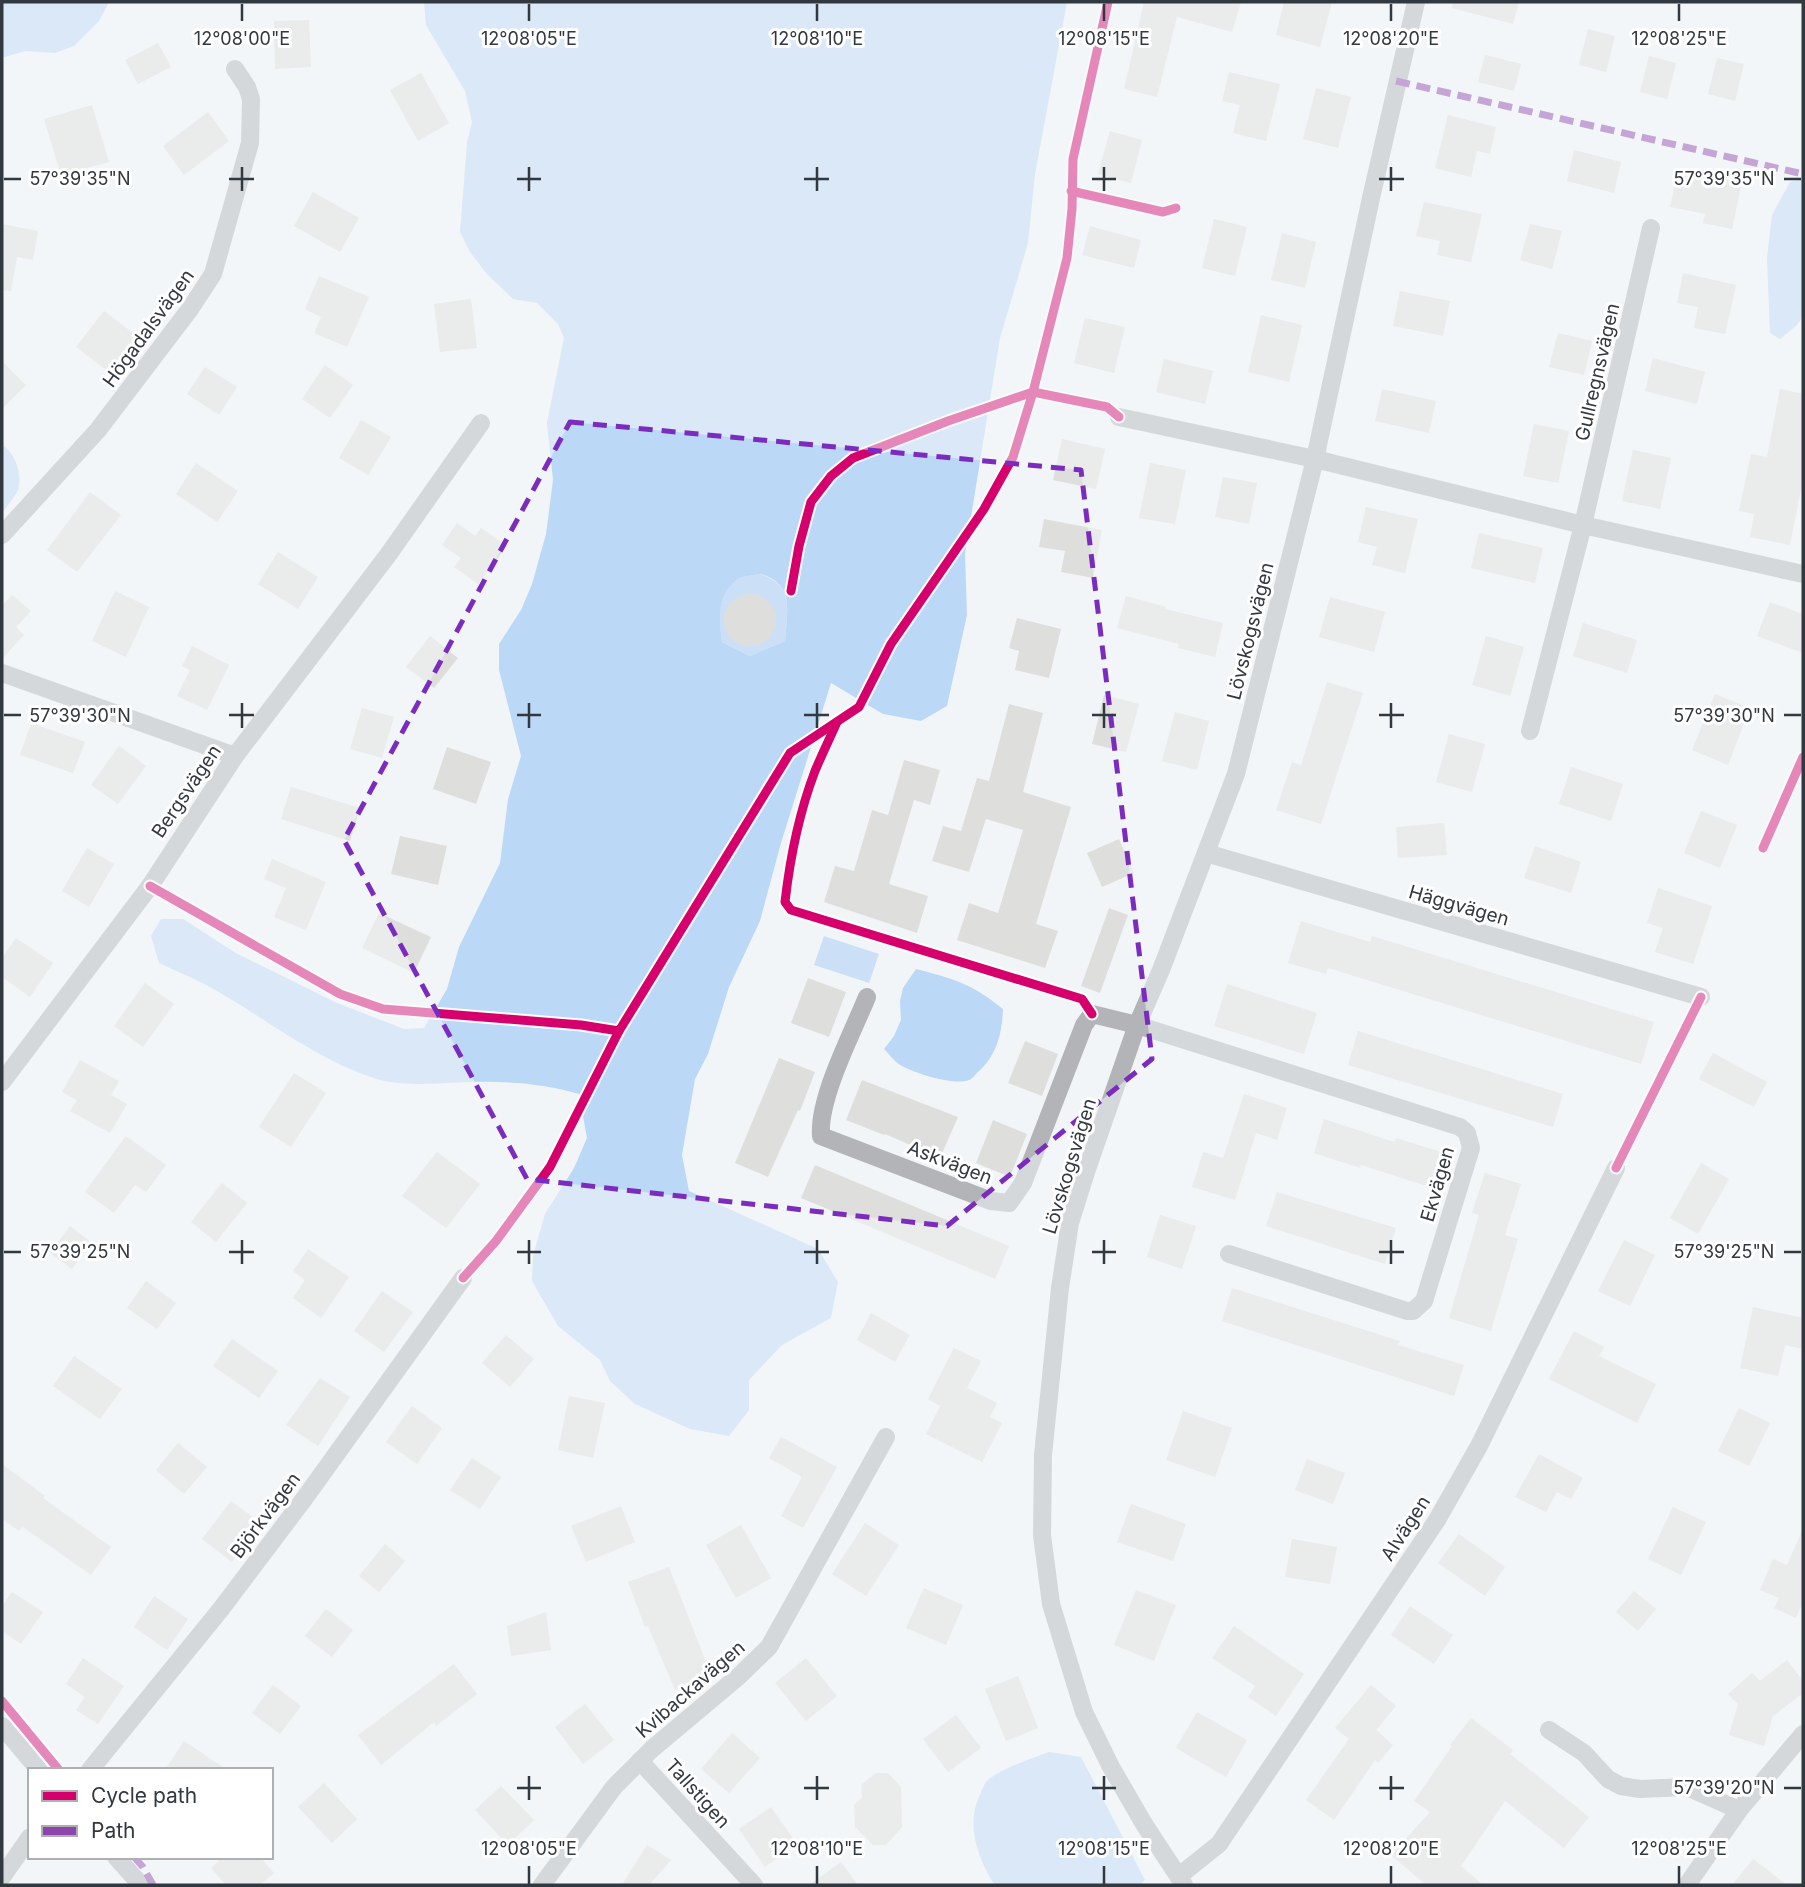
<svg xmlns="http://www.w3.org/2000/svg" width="1805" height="1887" viewBox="0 0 1805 1887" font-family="Inter,sans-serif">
	<rect width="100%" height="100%" fill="#f2f5f8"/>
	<!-- green -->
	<g fill="#cbe0f7">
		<path d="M760,574C795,585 787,611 785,641L750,656L722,642C719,619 715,595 738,579C744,576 754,575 760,574Z"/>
		<polygon points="824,936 879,954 869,983 814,965"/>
	</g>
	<!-- forest -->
	<g fill="#bcd8f7" fill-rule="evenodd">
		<polygon points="2,2 109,2 99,21 74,46 55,53 25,51 2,58"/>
		<path d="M424,2H1067L1035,174L1028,243L1000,338L965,554L967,615L947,706L921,721L883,714L831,683L781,843L760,921L729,987L708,1054L695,1079L682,1155L689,1191L818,1249L838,1282L831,1318L782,1345L749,1380V1410L729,1436L690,1429L635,1404L610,1381L600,1360L558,1326L532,1281L533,1256L545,1214L574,1168L587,1138L579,1094C544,1083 504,1081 467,1082C440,1083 403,1087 377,1079C319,1061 269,1021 217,991C199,980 178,972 159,963L151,936L161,919H183L234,952L337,1003L404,1029L424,1028L447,989L459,947L500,863L508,799L521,756L499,670V644L521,610L532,584L546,534L553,480L547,423L564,338L558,324L537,303L513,299L487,274L470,252L460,232L467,143L472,122L465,91L426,25ZM761,574C795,585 787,611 785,641L750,656L722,642C719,619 716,595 738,579C744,576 754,575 761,574Z"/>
		<polygon points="1803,179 1803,317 1796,326 1780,339 1770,333 1767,258 1772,215 1790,182"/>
		<path d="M2,445C15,452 23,476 18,490C14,498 7,506 2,513Z"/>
		<path d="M916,969C954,979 971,983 1003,1009C1002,1033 997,1056 977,1073C975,1075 972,1079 969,1080C953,1086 914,1073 900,1065C894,1061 889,1054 884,1049L894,1036L901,1020L900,1001L903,988Z"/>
		<path d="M1049,1752L1081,1757L1145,1880L1139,1885L994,1884C978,1858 966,1826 979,1797C981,1793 983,1786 986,1782C997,1770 1033,1758 1049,1752Z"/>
	</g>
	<!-- building -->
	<g fill="#dedfdc">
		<polygon points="1144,2 1241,2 1232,32 1177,17 1157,97 1124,89"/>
		<polygon points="1284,2 1332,2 1320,47 1276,35"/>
		<polygon points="1453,2 1519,2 1513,24 1452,8"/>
		<polygon points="309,20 311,67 275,69 274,21"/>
		<polygon points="1588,29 1615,36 1606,72 1579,65"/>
		<polygon points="158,43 171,67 138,84 125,60"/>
		<polygon points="1485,55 1521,64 1514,91 1478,82"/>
		<polygon points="1649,56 1676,63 1667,99 1640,92"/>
		<polygon points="1717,58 1744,64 1735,101 1708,94"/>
		<polygon points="1229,72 1280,84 1266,141 1233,133 1240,105 1222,101"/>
		<polygon points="421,73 449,123 418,141 390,90"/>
		<polygon points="1316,88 1351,97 1338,148 1303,139"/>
		<polygon points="92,105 109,162 61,175 44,119"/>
		<polygon points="208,112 229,141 184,175 163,146"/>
		<polygon points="1448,115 1496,127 1490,154 1477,151 1471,177 1435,168"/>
		<polygon points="1110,131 1142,140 1131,183 1098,174"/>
		<polygon points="1574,150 1621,162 1614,193 1567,181"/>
		<polygon points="1678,169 1742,182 1732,229 1703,223 1705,214 1670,207"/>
		<polygon points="313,192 359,218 340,252 294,226"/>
		<polygon points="1424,202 1482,214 1471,262 1437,255 1440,241 1416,236"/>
		<polygon points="1214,219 1247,227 1235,276 1202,268"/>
		<polygon points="2,224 38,231 33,260 17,257 11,291 2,290"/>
		<polygon points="1530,224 1562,231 1552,269 1520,260"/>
		<polygon points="1090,226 1141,240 1134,268 1082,255"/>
		<polygon points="1282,233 1316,242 1305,288 1271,280"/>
		<polygon points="1683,273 1736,285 1725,334 1694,328 1698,307 1677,303"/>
		<polygon points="319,276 369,297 347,347 314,333 321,317 305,309"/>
		<polygon points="1400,291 1450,301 1443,336 1393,326"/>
		<polygon points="471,299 477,348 440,352 434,304"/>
		<polygon points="104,311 137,336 109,372 76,347"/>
		<polygon points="1261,315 1302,325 1289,382 1248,372"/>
		<polygon points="1085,318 1125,327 1114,373 1074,363"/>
		<polygon points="1558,333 1592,341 1584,375 1549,367"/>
		<polygon points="1653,358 1705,372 1697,404 1645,391"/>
		<polygon points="1164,359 1213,371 1205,404 1156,392"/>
		<polygon points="2,361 26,385 2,409"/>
		<polygon points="325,365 353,385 330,418 302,399"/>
		<polygon points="205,367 237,387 219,415 187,394"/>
		<polygon points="1382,389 1436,401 1429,433 1375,421"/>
		<polygon points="1780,389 1803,394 1803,480 1790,545 1750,537 1754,514 1739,511 1751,454 1767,457"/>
		<polygon points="361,420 391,437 368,475 339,458"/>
		<polygon points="1534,424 1569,431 1558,483 1523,476"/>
		<polygon points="1062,439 1105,449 1096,489 1053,480"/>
		<polygon points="1633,450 1671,458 1660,509 1622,501"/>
		<polygon points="196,463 238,491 217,522 176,494"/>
		<polygon points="1150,463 1186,470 1175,524 1139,518"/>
		<polygon points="1223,477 1257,483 1249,524 1215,517"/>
		<polygon points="90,492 121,515 77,572 47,550"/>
		<polygon points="1366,507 1418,519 1405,573 1372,565 1377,547 1358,542"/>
		<polygon points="1044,519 1102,530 1093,578 1061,572 1065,551 1039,547"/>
		<polygon points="457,523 475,536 481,528 507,546 478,584 454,567 461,558 442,545"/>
		<polygon points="1479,533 1543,548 1535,583 1471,568"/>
		<polygon points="278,552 318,577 298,609 258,584"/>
		<polygon points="115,591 149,607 126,657 92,641"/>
		<circle cx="750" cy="620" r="26"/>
		<polygon points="12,595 31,611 16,627 24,635 2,659 2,606"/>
		<polygon points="1126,596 1166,607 1165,609 1223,623 1215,657 1178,648 1179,644 1117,628"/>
		<polygon points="1330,597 1385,612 1374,652 1319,637"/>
		<polygon points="1770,602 1803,614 1803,653 1757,636"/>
		<polygon points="1017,618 1061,629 1049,678 1015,670 1019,651 1009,648"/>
		<polygon points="1583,623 1637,640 1627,673 1573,656"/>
		<polygon points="430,636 458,658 434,688 406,667"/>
		<polygon points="1486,636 1524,647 1510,696 1472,685"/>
		<polygon points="192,646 229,665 207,710 177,696 190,670 182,666"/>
		<polygon points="1327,682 1363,693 1321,824 1276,810 1292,762 1301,765"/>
		<polygon points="1715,694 1750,708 1728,765 1692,750"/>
		<polygon points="1104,695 1139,704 1126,752 1092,744"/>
		<polygon points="1009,704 1043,713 1023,792 1071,807 1036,924 1058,931 1045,968 957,940 969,903 998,913 1023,830 986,819 969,872 932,861 943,826 961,831 977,778 989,781"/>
		<polygon points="362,708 394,717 382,758 350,749"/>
		<polygon points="1175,712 1209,721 1197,770 1162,761"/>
		<polygon points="31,723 85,742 73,773 20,755"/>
		<polygon points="1449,734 1485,744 1472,792 1436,782"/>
		<polygon points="119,746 146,766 118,804 91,785"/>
		<polygon points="447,747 491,762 476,804 433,789"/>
		<polygon points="904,760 940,770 930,805 914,800 889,884 928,896 917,933 824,902 835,866 854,871 872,810 888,815"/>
		<polygon points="1571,767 1623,784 1611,821 1559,804"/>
		<polygon points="291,787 360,808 350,841 281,819"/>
		<polygon points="1701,811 1737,825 1720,868 1684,853"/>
		<polygon points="1444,823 1447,855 1398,858 1396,827"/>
		<polygon points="400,836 447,846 438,885 391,874"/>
		<polygon points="1119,839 1134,873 1102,887 1087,853"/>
		<polygon points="1535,846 1581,862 1571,893 1524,878"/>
		<polygon points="87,848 114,864 89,907 62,891"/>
		<polygon points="272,859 326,882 306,930 274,917 286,888 264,879"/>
		<polygon points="1658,888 1712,906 1693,964 1655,952 1663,928 1647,923"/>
		<polygon points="1109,908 1128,915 1100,993 1081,986"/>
		<polygon points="379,913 431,937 414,973 362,948"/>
		<polygon points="1301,921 1370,942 1372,936 1654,1022 1641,1064 1328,968 1326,974 1288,963"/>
		<polygon points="16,938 53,963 30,997 2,977 2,958"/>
		<polygon points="808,978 846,992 829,1037 791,1023"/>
		<polygon points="145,983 174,1004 143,1047 114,1026"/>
		<polygon points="1227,984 1317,1013 1304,1054 1214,1026"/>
		<polygon points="1358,1031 1563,1094 1553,1127 1348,1065"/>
		<polygon points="1025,1041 1058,1054 1042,1096 1008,1083"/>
		<polygon points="1713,1053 1767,1082 1754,1107 1699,1079"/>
		<polygon points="779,1058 815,1072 800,1111 798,1110 768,1177 735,1163"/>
		<polygon points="80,1060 119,1081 111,1095 127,1104 110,1133 70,1111 77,1100 62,1092"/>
		<polygon points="294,1073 326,1093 291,1147 259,1127"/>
		<polygon points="862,1080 958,1117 940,1158 885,1134 884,1135 846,1120"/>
		<polygon points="1244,1094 1287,1108 1277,1140 1256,1133 1235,1200 1192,1187 1203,1152 1223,1158"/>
		<polygon points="1324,1119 1394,1142 1396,1138 1441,1152 1430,1187 1361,1165 1360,1168 1314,1153"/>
		<polygon points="993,1120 1027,1134 1010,1177 976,1163"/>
		<polygon points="126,1136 166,1165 146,1192 135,1185 114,1213 85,1192"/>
		<polygon points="437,1152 480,1184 446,1228 402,1196"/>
		<polygon points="1701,1163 1729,1179 1698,1234 1670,1218"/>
		<polygon points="815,1165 1009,1246 995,1279 801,1198"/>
		<polygon points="1485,1173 1521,1184 1505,1235 1518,1239 1491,1331 1449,1318 1479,1215 1472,1213"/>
		<polygon points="222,1183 247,1203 216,1242 191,1222"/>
		<polygon points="1277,1192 1396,1228 1385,1264 1266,1226"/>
		<polygon points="1160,1215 1196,1226 1182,1269 1147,1257"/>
		<polygon points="70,1226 91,1242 72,1269 50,1253"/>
		<polygon points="1624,1240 1655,1255 1630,1306 1598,1291"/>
		<polygon points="308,1249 349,1277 321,1318 293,1298 305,1280 293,1271"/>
		<polygon points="146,1281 176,1303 157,1329 127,1308"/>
		<polygon points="1232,1288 1400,1341 1398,1345 1464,1365 1454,1396 1222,1321"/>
		<polygon points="382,1291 413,1312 384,1352 354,1331"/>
		<polygon points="1753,1307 1803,1318 1803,1349 1785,1345 1778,1376 1740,1368"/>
		<polygon points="871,1313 910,1335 895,1362 857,1340"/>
		<polygon points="1574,1331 1604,1347 1599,1356 1656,1384 1637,1423 1549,1379"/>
		<polygon points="506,1335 534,1359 510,1387 482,1363"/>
		<polygon points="232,1339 278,1371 259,1398 213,1366"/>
		<polygon points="954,1348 981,1361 967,1388 997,1403 990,1417 1002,1423 982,1462 926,1434 940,1406 928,1399"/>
		<polygon points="74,1356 122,1389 100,1419 53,1386"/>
		<polygon points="320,1378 350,1397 318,1446 286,1425"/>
		<polygon points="569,1396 605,1403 593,1458 558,1450"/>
		<polygon points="412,1406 442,1428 417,1464 386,1442"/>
		<polygon points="1739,1408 1770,1423 1749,1466 1718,1451"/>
		<polygon points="1183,1411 1232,1428 1215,1477 1166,1460"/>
		<polygon points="781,1437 837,1467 803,1528 781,1516 802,1477 769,1458"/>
		<polygon points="178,1443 207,1467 184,1494 156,1470"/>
		<polygon points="1539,1454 1583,1478 1571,1499 1557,1492 1546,1512 1515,1497"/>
		<polygon points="472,1458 501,1477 480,1509 450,1490"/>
		<polygon points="1307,1459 1345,1473 1333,1504 1295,1490"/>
		<polygon points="2,1464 45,1496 43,1498 111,1547 91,1575 23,1527 19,1531 2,1519"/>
		<polygon points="231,1501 261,1523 232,1562 202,1539"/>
		<polygon points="1131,1504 1186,1524 1173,1561 1117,1542"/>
		<polygon points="621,1506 635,1542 586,1562 571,1526"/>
		<polygon points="1673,1507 1706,1522 1681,1575 1648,1559"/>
		<polygon points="865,1523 899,1545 866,1596 832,1574"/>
		<polygon points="741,1525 771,1578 736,1598 706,1545"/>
		<polygon points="1803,1529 1803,1601 1796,1618 1774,1608 1779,1598 1760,1590 1773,1559 1787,1565"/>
		<polygon points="1459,1534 1505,1567 1485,1596 1438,1563"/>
		<polygon points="1292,1539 1337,1547 1330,1584 1285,1577"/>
		<polygon points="385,1544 405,1561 379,1592 359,1576"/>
		<polygon points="669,1567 711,1675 675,1690 648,1626 645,1627 628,1582"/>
		<polygon points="924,1588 963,1605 946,1645 906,1628"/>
		<polygon points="1136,1590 1176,1605 1154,1661 1114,1645"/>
		<polygon points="1634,1591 1656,1609 1638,1631 1616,1612"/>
		<polygon points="12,1592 43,1612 21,1644 2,1631 2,1606"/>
		<polygon points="154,1596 188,1619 167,1650 134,1627"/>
		<polygon points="1410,1606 1453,1635 1434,1664 1391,1635"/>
		<polygon points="326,1609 353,1630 332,1657 305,1636"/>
		<polygon points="546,1612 551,1650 511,1656 507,1626"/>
		<polygon points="1234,1626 1304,1674 1276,1716 1248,1697 1255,1686 1212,1658"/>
		<polygon points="83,1658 124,1686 98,1724 76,1710 85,1697 66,1684"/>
		<polygon points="806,1658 837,1696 806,1721 775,1683"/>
		<polygon points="1787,1660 1803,1681 1803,1693 1773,1716 1764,1746 1729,1735 1738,1704 1728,1694 1752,1673 1760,1681"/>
		<polygon points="454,1664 477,1694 436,1726 434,1722 381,1765 358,1735"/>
		<polygon points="1018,1676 1038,1728 1006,1741 985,1689"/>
		<polygon points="273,1685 301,1706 280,1734 252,1713"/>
		<polygon points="1371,1685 1396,1706 1376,1730 1393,1745 1378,1763 1375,1760 1334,1820 1306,1800 1349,1739 1335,1728"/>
		<polygon points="585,1704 614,1740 583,1764 555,1727"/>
		<polygon points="1197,1712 1247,1740 1226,1777 1176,1748"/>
		<polygon points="956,1715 981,1748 948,1772 923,1739"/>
		<polygon points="1471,1718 1513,1750 1510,1754 1589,1817 1564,1848 1505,1801 1461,1866 1483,1885 1426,1885 1391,1855 1430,1812 1414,1801 1452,1746 1450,1745"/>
		<polygon points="732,1733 760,1758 729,1793 701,1769"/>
		<polygon points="184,1741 227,1770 165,1770"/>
		<polygon points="876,1773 888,1773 901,1787 902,1827 886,1845 873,1845 855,1827 854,1805 862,1798 861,1785"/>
		<polygon points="324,1783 357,1819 332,1843 298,1807"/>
		<polygon points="501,1786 534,1820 508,1845 475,1810"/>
		<polygon points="771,1807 797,1844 765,1867 739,1829"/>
		<polygon points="647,1845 671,1860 649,1885 622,1885"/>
		<polygon points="223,1857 260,1857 274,1873 260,1885 226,1885 211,1868"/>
		<polygon points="1753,1859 1787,1885 1732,1885"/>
		<polygon points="841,1862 858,1885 809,1885"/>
	</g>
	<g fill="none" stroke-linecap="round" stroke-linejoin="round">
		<!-- street -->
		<g stroke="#b2b4b7" stroke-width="18">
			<polyline points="1119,417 1315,459 1583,525 1803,574"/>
			<polyline points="2,535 98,430 190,309 213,274 250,143 251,99 247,87 235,69"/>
			<polyline points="2,673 235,756"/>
			<polyline points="1530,731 1583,525 1651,228"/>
			<polyline points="1206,853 1701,997"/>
			<path d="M867,997C852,1034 818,1098 821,1136L991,1201L1009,1203L1023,1183L1084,1025L1092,1014L1137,1025L1460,1127L1467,1133L1471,1148L1424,1301L1413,1311H1407L1229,1254"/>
			<polyline points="2,1082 150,886 235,756 388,555 481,423"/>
			<polyline points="2,1726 39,1770"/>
			<polyline points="1549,1730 1584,1753 1608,1779 1621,1786 1640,1789 1687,1787 1739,1810"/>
			<polyline points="640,1761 754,1885"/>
			<polyline points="90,1770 221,1609 304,1499 463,1278"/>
			<polyline points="116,1857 141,1885"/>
			<polyline points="1179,1876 1219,1844 1437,1520 1479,1446 1616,1168"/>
			<polyline points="2,1877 30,1837"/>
			<polyline points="542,1885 614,1787 652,1749 739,1676 769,1647 886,1437"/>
			<polyline points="1184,1885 1144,1824 1111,1767 1084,1712 1051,1604 1042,1535 1043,1455 1060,1288 1070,1223 1086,1172 1137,1025 1161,970 1236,774 1315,459 1371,198 1416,2"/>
			<polyline points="1687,1885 1739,1810 1803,1734"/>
		</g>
		<!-- quiet -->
		<g stroke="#8e44ad" stroke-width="7" stroke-dasharray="14 7" stroke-linecap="butt">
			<polyline points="1396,81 1803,174"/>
			<polyline points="134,1857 143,1867 153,1885"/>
		</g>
		<!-- cycleway casing -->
		<g stroke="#fff" stroke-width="13">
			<g id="cycleway">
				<polyline points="1071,191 1163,212 1176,208"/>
				<polyline points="791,591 799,546 811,502 831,476 853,458 948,421 1033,392 1107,407 1119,417"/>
				<path d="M837,722C830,738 822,754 815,771C799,813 790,858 785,902L791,910L1082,999L1092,1014"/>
				<polyline points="1763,848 1803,757"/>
				<polyline points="150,886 340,994 383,1009 581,1025 619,1031"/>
				<polyline points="1616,1168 1701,997"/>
				<polyline points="463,1278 496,1241 550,1167 619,1031 790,753 859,707 891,644 984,509 1013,457 1033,392 1067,258 1072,209 1073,159 1108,2"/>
				<polyline points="2,1701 59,1770"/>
			</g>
		</g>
		<!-- cycleway -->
		<use href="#cycleway" stroke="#d6006c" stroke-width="9"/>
	</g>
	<!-- marked area -->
	<path d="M0 0H1805V1887H0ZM570,422L1081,470L1152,1059L947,1226L527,1179L344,840Z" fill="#f2f5f8" fill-opacity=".55" fill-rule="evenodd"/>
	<path fill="none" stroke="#7b2cbf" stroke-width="5" stroke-dasharray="14 9" stroke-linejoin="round" d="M570,422L1081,470L1152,1059L947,1226L527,1179L344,840Z"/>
	<!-- ticks -->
	<path fill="none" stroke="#32383f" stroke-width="2.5" d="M242,4V21M529,4V21M817,4V21M1104,4V21M1391,4V21M1679,4V21M242,167V191M529,167V191M817,167V191M1104,167V191M1391,167V191M4,179H21M229,179H254M517,179H541M804,179H829M1092,179H1116M1379,179H1404M1784,179H1801M242,703V728M529,703V728M817,703V728M1104,703V728M1391,703V728M4,715H21M229,715H254M517,715H541M804,715H829M1092,715H1116M1379,715H1404M1784,715H1801M242,1240V1264M529,1240V1264M817,1240V1264M1104,1240V1264M1391,1240V1264M4,1252H21M229,1252H254M517,1252H541M804,1252H829M1092,1252H1116M1379,1252H1404M1784,1252H1801M529,1776V1800M817,1776V1800M1104,1776V1800M1391,1776V1800M517,1788H541M804,1788H829M1092,1788H1116M1379,1788H1404M1784,1788H1801M529,1866V1884M817,1866V1884M1104,1866V1884M1391,1866V1884M1679,1866V1884"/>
	<g text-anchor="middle" stroke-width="6" stroke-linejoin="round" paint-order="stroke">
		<!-- street labels -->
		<g font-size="19" fill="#32383f" stroke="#fff">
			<text transform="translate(148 328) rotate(-54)" y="7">Högadalsvägen</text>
			<text transform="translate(1597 372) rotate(-77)" y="7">Gullregnsvägen</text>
			<text transform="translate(1250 631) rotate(-76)" y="7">Lövskogsvägen</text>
			<text transform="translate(186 791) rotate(-56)" y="7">Bergsvägen</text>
			<text transform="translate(1459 905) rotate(16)" y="7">Häggvägen</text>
			<text transform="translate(950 1162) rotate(21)" y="7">Askvägen</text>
			<text transform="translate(1069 1166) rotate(-73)" y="7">Lövskogsvägen</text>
			<text transform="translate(1437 1184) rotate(-74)" y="7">Ekvägen</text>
			<text transform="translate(265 1515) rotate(-53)" y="7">Björkvägen</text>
			<text transform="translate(1405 1528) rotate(-57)" y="7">Alvägen</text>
			<text transform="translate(690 1689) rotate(-41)" y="7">Kvibackavägen</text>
			<text transform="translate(698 1793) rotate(48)" y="7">Tallstigen</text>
		</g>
	</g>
	<g font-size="18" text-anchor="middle" fill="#32383f" stroke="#fff" stroke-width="6" stroke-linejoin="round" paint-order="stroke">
		<text x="242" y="45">12°08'00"E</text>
		<text x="529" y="45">12°08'05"E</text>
		<text x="817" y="45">12°08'10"E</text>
		<text x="1104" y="45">12°08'15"E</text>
		<text x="1391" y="45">12°08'20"E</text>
		<text x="1679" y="45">12°08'25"E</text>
		<text x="80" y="185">57°39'35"N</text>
		<text x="1724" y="185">57°39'35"N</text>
		<text x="80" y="722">57°39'30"N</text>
		<text x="1724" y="722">57°39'30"N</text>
		<text x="80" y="1258">57°39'25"N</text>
		<text x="1724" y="1258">57°39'25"N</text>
		<text x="1724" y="1794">57°39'20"N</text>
		<text x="529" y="1855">12°08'05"E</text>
		<text x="817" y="1855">12°08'10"E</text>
		<text x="1104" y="1855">12°08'15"E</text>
		<text x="1391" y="1855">12°08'20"E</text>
		<text x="1679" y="1855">12°08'25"E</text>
	</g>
	<!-- border -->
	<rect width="1805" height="1887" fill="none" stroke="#32383f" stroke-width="7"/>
	<!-- legend -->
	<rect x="28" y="1768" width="245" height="91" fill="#ffffff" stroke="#adafb2" stroke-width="2"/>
	<rect x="42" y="1791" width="35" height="10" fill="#d6006c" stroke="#adafb2" stroke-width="2"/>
	<text x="91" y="1803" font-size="21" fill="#32383f">Cycle path</text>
	<rect x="42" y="1826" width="35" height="10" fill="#8e44ad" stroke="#adafb2" stroke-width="2"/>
	<text x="91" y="1838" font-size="21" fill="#32383f">Path</text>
</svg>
